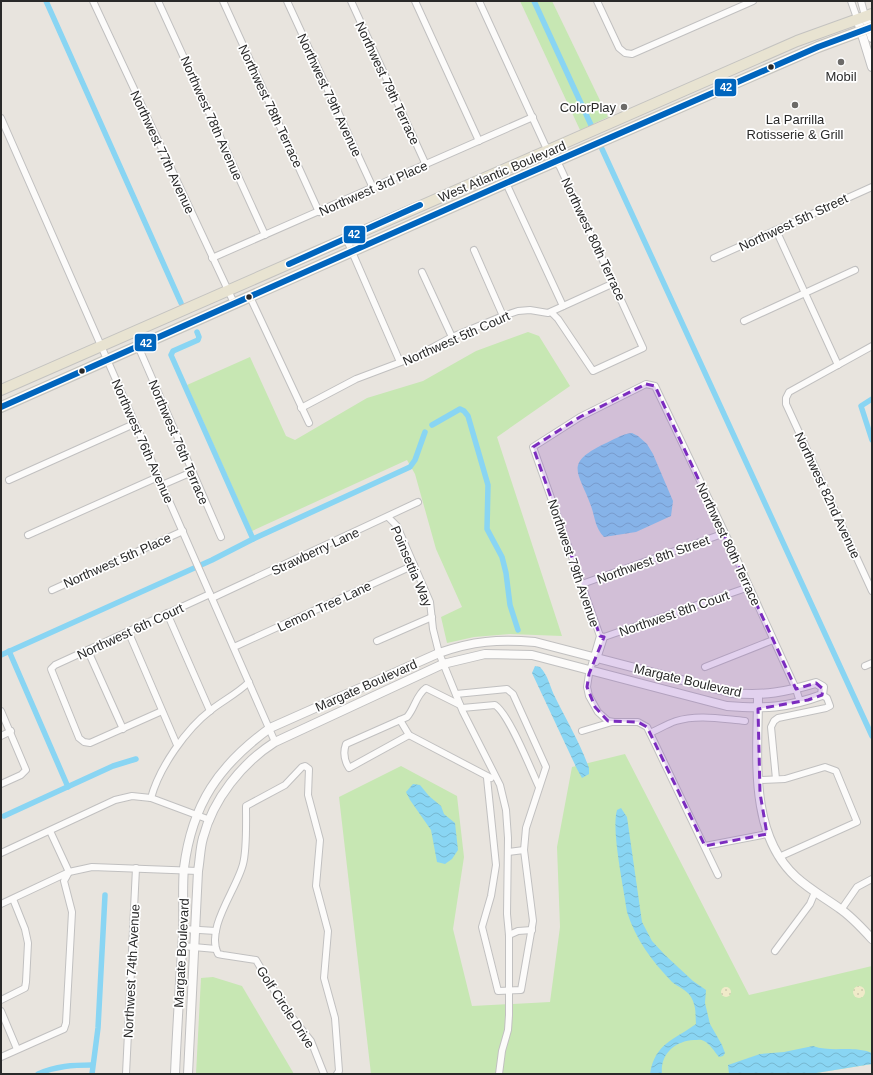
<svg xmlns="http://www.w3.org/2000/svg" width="873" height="1075" viewBox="0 0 873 1075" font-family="Helvetica,sans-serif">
	<defs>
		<pattern id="sand-dots" width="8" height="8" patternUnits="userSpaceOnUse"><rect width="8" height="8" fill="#f0eac9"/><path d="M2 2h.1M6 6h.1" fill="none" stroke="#cec9ad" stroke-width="1.8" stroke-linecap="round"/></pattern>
		<pattern id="water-waves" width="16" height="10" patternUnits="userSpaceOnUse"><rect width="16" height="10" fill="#89d5f3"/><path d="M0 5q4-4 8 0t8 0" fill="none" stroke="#76b7d0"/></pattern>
	</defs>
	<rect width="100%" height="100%" fill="#e8e4de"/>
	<!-- grass -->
	<g fill="#c7e7b3">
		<polygon points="520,1 552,1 608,117 580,130"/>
		<polygon points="528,332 539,336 570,386 497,437 562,636 510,634 474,637 447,643 441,617 462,607 436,549 415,474 407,460 252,531 187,385 250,357 286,436 295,440 367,398 423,381 476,351"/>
		<polygon points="625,754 749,995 872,966 872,1064 810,1074 371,1074 339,797 401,766 457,796 464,857 453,929 472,1006 550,1002 560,927 557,847 572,767"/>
		<polygon points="213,977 242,986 294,1074 196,1074 201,978"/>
	</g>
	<!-- sand -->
	<g fill="url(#sand-dots)">
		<circle cx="859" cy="992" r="6"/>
		<circle cx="726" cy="992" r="5"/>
	</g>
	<!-- water -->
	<g fill="url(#water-waves)">
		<path d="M632,433L638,436L647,444L653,454L673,501L671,516L636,532L604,537C595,528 595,517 591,506C579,472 563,464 604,444C613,440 622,434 632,433Z"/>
		<path d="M535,666L540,667C548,675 550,687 555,697C567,721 580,743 589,768V774L582,778L577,769L532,673Z"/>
		<polygon points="413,784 420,785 429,796 441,806 444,814 455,823 458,850 452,859 445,864 437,862 431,830 410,800 406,792"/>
		<path d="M621,808L627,817L642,922L652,941L665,955L693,981L706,990L705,1003L710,1024L722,1045L725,1053L723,1056L719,1057C714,1051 710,1044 704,1041C701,1039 697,1040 694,1040C675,1041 660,1054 662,1074H650C655,1043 674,1040 696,1024C695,1014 697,1008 691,997C687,990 678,987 672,982C652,961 636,940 627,912C624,889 611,830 617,810Z"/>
		<path d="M813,1046C833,1053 851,1045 872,1053V1064L810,1074H729L728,1065L760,1054L784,1052Z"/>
	</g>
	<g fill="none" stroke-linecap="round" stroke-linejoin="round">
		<!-- canal -->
		<g stroke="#89d5f3" stroke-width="5.5">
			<polyline points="46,1 181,303"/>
			<polyline points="534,1 591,125"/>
			<polyline points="602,149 872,736"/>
			<polyline points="197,332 199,337 198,340 173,351 171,355 253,539"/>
			<polyline points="872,399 861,406 872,440"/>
			<polyline points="432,425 460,409 464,411 468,416 488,485 487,529 502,557 506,573 510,605 518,630"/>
			<polyline points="9,651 68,787"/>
			<polyline points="1,655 212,560 253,539 410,467 415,460 425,432"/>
			<polyline points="4,816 113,766 136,759"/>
			<path d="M38,1074C56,1066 73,1065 92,1065"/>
			<polyline points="92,1074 98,1028 105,895"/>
		</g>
		<!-- minor casing -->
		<g stroke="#c1c0c0" stroke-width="8">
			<g id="minor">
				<polyline points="93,1 234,303"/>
				<polyline points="158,1 265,235"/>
				<polyline points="223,1 319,212"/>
				<polyline points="287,1 373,188"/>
				<polyline points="351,1 426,165"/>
				<polyline points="415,1 479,141"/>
				<polyline points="479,1 545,145 560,167 643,348 593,371 558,319 551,312"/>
				<polyline points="597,1 619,48 625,53 632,54 753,1"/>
				<polyline points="851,1 857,18"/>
				<polyline points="861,1 865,16"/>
				<polyline points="1,118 275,742"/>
				<polyline points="506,183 563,306"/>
				<polyline points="776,230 838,365"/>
				<polyline points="346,238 400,362"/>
				<polyline points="474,250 503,316"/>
				<polyline points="212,258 533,117"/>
				<polyline points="714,258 872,187"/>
				<polyline points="422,272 452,337"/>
				<polyline points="250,297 309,423"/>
				<polyline points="744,321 855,270"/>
				<polyline points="138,346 221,537"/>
				<polyline points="872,346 789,392 786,398 786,404 872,591"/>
				<polyline points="301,408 356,379 417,356 452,337 503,316 518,311 530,310 548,313 614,283"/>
				<polyline points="9,480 134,424"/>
				<polyline points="162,485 192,472"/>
				<polyline points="388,517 397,526 430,602 433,629 439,653 463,712 500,785 506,810 508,838 507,914 509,935 509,1015 508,1030 502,1051 499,1074"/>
				<polyline points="28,535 158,477"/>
				<polyline points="582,584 725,533"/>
				<polyline points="52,590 183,531"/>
				<polyline points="212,598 418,502"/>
				<polyline points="167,613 210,711"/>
				<polyline points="128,631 177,745"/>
				<polyline points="600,636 604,637 749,587"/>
				<polyline points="377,641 432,617"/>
				<polyline points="234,647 414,565"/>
				<polyline points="88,651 123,729"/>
				<polyline points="596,662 604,637"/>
				<polyline points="865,666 872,663"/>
				<polyline points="705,667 773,640"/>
				<polyline points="456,694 507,689 513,694 546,767 526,828 524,850 533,921 521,990 498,991 482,927 491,896 496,865 487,778"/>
				<path d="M462,708L495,705C509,714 531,770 539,787"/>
				<polyline points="1,711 26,770 21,775 1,784"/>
				<polyline points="162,711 90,743 84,742 79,738 51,669 55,665 210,594"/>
				<polyline points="400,720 409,735 491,778"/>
				<polyline points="582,731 612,722"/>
				<path d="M650,733C659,729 667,724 676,721C698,714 722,719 745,721"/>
				<path d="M409,735L349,768C344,760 343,752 346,744L407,717C415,708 416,695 426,688L460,705"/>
				<polyline points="1,736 11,731"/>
				<polyline points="776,779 771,727 774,721 778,718 826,708 830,706 827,698 822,695"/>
				<polyline points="759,780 785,779 825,767 836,771 857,822 779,857"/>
				<path d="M151,798C159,768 186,729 211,710C224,700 238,693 249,682"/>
				<polyline points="705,846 767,834"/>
				<polyline points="508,852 524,850"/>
				<polyline points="1,853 115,800 132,796 151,798 210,820"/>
				<polyline points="718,875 647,727 638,722 614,722 608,721 598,712 589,696 587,687 589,674 600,636 533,447 580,417 646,384 655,386 725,533 796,689 800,702"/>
				<polyline points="1,904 69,872 92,867 198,871"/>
				<polyline points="841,910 857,887 872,879"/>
				<polyline points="183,929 216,931"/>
				<polyline points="509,935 518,931 532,930"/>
				<polyline points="182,946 216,949"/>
				<polyline points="775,951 810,904 815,892"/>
				<polyline points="1,1000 25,988 26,982 28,943 25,929 13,899"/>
				<polyline points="1,1011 17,1049"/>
				<polyline points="1,1057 64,1029 66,1023 72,912 64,881 69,872 50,831"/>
				<polyline points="126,1074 136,868"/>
				<path d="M324,1074L311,1041L284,1007L256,960L223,955L218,954C205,928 237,889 243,864C247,849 246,823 246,806L285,785L302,767L305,766L309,769L308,795L320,840L316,886L328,931L324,978L335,1018L339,1071L337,1074"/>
			</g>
		</g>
		<!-- tertiary casing -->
		<g stroke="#c1c0c0" stroke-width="10">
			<g id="tertiary">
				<polyline points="865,16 872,38"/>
				<polyline points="857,18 872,67"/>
				<path d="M758,695C758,755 748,833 796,877C809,889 825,898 839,908C851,916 862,928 872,939"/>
				<path d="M175,1074C177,1028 180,981 183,935C184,913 182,889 184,868C192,804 219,765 270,728L439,653C473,641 498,639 535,642L732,693C765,696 785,692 816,683L823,687L822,695C787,708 764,709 727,706L532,655L485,654L443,664L275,742C242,763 213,799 203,838C200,848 200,860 198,871L188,1074"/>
			</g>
		</g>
		<!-- primary casing -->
		<g stroke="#c4c3c0" stroke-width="12">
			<g id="primary">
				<polyline points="1,390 797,41 872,14"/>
				<polyline points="1,407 506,183 818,47 872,27"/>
			</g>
		</g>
		<!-- minor -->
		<use href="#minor" stroke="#fcfbfa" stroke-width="6"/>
		<!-- tertiary -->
		<use href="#tertiary" stroke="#fcfbfa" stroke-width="8"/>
		<!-- primary -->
		<use href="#primary" stroke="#e8e3d1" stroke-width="10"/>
		<!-- bus-1 casing -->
		<g stroke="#fff" stroke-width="9">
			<g id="bus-1">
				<polyline points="289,264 420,205"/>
				<polyline points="1,407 506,183 818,47 872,27"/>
			</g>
		</g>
		<!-- bus-1 -->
		<use href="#bus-1" stroke="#0065bd" stroke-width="6"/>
	</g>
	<!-- marked area -->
	<path fill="#7b2cbf" fill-opacity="0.2" stroke="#7b2cbf" stroke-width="3" stroke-dasharray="8 5" stroke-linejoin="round" d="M646,384L655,386L796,689L816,683L823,689L822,695L808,700L758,709L760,793L767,834L705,846L647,727L638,722L608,721L595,707L587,687L589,674L604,637L600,636L533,447L580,417Z"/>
	<!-- markers -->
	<g fill="#6c6a68" stroke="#fff" stroke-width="1.5">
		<circle cx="841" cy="62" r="4"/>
		<circle cx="795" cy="105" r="4"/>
		<circle cx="624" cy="107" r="4"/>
	</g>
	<g fill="#292929" stroke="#fff" stroke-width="1.5">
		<circle cx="771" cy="67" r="3.5"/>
		<circle cx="249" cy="297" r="3.5"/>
		<circle cx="82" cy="371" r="3.5"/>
	</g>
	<g text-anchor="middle" stroke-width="3.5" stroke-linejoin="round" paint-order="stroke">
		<!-- poi labels -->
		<g font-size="13" fill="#292929" stroke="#fff">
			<text x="841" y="81">Mobil</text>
			<text x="616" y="112" text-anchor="end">ColorPlay</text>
			<text x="795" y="124">La Parrilla<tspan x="795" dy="15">Rotisserie &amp; Grill</tspan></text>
		</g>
		<!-- street labels -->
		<g font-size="13" fill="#292929" stroke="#fff">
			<text transform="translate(388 83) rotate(65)" y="5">Northwest 79th Terrace</text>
			<text transform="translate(330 95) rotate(65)" y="5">Northwest 79th Avenue</text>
			<text transform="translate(271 106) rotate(65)" y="5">Northwest 78th Terrace</text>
			<text transform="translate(212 118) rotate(66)" y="5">Northwest 78th Avenue</text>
			<text transform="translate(163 152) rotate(65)" y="5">Northwest 77th Avenue</text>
			<text transform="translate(502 171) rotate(-23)" y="5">West Atlantic Boulevard</text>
			<text transform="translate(373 188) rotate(-24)" y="5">Northwest 3rd Place</text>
			<text transform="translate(793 222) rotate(-25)" y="5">Northwest 5th Street</text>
			<text transform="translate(594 239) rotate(65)" y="5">Northwest 80th Terrace</text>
			<text transform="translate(456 338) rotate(-24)" y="5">Northwest 5th Court</text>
			<text transform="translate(143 441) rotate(66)" y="5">Northwest 76th Avenue</text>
			<text transform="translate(179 442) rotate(67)" y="5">Northwest 76th Terrace</text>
			<text transform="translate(828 495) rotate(65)" y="5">Northwest 82nd Avenue</text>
			<text transform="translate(729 544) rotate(65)" y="5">Northwest 80th Terrace</text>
			<text transform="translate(315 551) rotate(-25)" y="5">Strawberry Lane</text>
			<text transform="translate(653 559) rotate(-20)" y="5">Northwest 8th Street</text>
			<text transform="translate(117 560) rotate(-24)" y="5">Northwest 5th Place</text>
			<text transform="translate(574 563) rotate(71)" y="5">Northwest 79th Avenue</text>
			<text transform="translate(412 566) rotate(67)" y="5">Poinsettia Way</text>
			<text transform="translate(324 606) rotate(-25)" y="5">Lemon Tree Lane</text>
			<text transform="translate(674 613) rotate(-19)" y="5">Northwest 8th Court</text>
			<text transform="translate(130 631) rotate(-25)" y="5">Northwest 6th Court</text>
			<text transform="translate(688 680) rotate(13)" y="5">Margate Boulevard</text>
			<text transform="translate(366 685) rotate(-24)" y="5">Margate Boulevard</text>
			<text transform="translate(181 953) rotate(-87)" y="5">Margate Boulevard</text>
			<text transform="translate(131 971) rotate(-87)" y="5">Northwest 74th Avenue</text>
			<text transform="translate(286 1007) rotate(57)" y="5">Golf Circle Drive</text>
		</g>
	</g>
	<g stroke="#fff" stroke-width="1.5">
		<rect x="714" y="78" width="23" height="19" rx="4" fill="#0065bd"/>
		<rect x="343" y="225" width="23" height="19" rx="4" fill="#0065bd"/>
		<rect x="134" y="333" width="23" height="19" rx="4" fill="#0065bd"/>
	</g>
	<g font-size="11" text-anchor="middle" font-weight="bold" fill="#fff">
		<text x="726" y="91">42</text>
		<text x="354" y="238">42</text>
		<text x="146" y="347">42</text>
	</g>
	<!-- border -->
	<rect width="873" height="1075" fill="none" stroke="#292929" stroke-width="4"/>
</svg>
